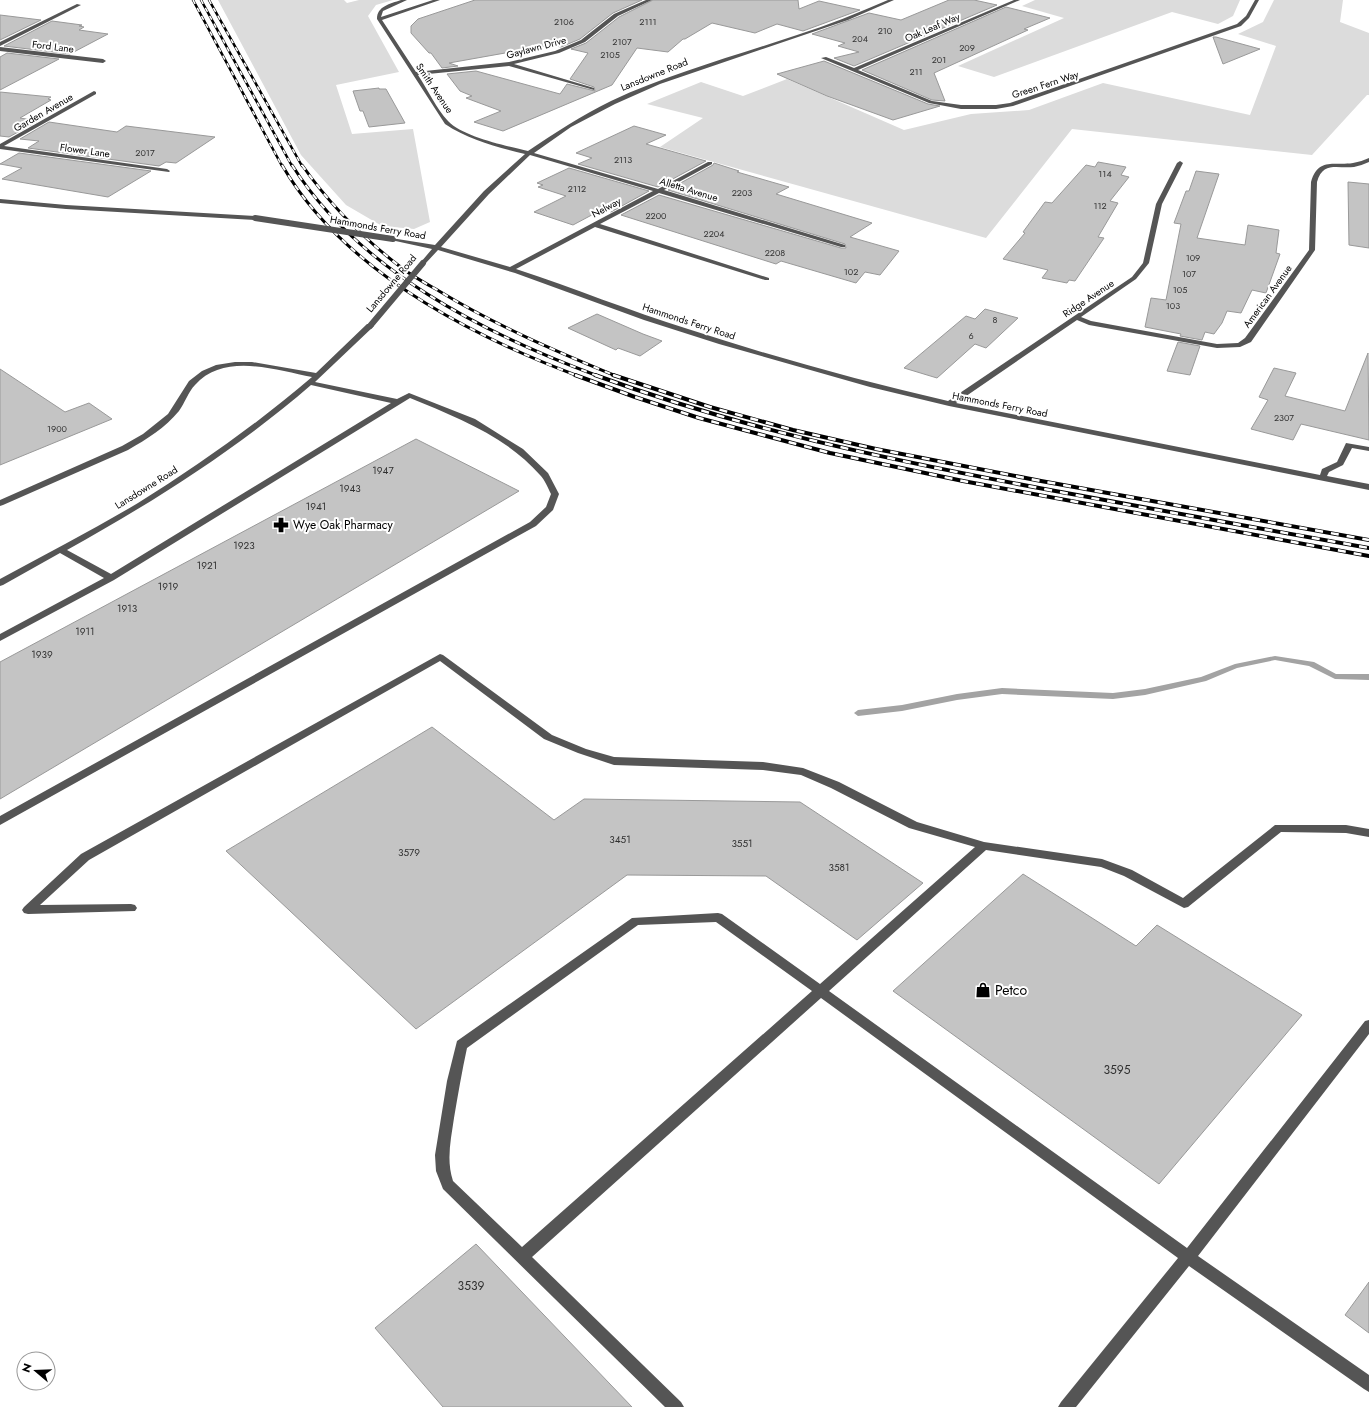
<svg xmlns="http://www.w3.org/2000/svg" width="1369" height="1407" viewBox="0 0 1369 1407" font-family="Jost,sans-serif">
	<rect width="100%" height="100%" fill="#fff"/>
	<!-- green -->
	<g fill="#dcdcdc">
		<polygon points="218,0 344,0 347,3 359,0 393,0 376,5 368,16 399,72 336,85 352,134 413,129 430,222 414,229 382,226 346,205 301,155"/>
		<polygon points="1035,0 1240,0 1233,16 1218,24 1172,12 994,77 958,66 1064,18 1022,6"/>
		<polygon points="1274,0 1343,0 1340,22 1369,33 1369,95 1367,95 1312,155 1072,129 986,238 660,147 703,118 647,104 701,82 743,96 787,79 904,130 971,114 1029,110 1103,83 1250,115 1276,46 1238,34 1263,22"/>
	</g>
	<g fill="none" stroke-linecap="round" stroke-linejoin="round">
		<!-- stream -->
		<polygon fill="#a3a3a3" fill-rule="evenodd" points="1275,656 1314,662 1336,674 1369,674 1369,680 1335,679 1309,666 1275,660 1237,668 1206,681 1145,695 1113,699 1002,694 957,700 902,711 858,716 854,713 858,710 902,705 957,694 1002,688 1113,693 1145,689 1201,677 1235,664"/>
	</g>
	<!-- building -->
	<g fill="#c4c4c4" stroke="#999">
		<polygon points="475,0 642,0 613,13 580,39 561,47 550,45 449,63 458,66 442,68 431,53 429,53 411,33 411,26 418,19"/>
		<polygon points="653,0 798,0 799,9 819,1 860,10 803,31 777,24 755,33 712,23 685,39 683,39 668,52 637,48 612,85 503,131 474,122 501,111 466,98 472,96 460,91 447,74 476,71 560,94 567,84 595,91 594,87 570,79 588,53 571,49 586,43 619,17"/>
		<polygon points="949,0 974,0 997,5 854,66 834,58 859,52 838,46 845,43 812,34 869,13 901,20"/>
		<polygon points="1006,7 1050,18 1024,29 1028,30 934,73 945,101 932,100 862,70"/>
		<polygon points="0,15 41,20 0,40"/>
		<polygon points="52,21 82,25 79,26 84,27 79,30 108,34 70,54 4,46"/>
		<polygon points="1213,37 1216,37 1260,49 1223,64"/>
		<polygon points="7,53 59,59 0,90 0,57"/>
		<polygon points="824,61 928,104 940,106 893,120 827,96 777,74"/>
		<polygon points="379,88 379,89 386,89 405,123 369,127 363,111 360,111 353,91"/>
		<polygon points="0,92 51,97 48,99 51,100 20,118 38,121 9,137 0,136"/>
		<polygon points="49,122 117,132 126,126 215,137 176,163 166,162 159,166 28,148 39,141 20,139"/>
		<polygon points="634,126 666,135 646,144 706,161 658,187 578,164 592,158 576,153"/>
		<polygon points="19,153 151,171 108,197 2,179 22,168 0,164"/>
		<polygon points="1098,162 1126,167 1121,175 1129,177 1110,201 1118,203 1098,237 1104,238 1075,281 1069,280 1067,283 1042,278 1048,270 1003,259 1025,233 1023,232 1045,202 1052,203 1086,165 1095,167"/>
		<polygon points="714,163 739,171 737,172 789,187 776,194 872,223 850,237 899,251 880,275 865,272 856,283 781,261 776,264 621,215 659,195 841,248 846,248 845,244 668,190 713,165"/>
		<polygon points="569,168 649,191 611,212 603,209 573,225 534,212 566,196 538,187 543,185 537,183"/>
		<polygon points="1196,171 1219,174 1197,238 1245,245 1248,225 1279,230 1276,253 1280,254 1266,293 1252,290 1241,313 1227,311 1222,323 1214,334 1205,332 1202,340 1180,336 1181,334 1145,327 1151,298 1166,300 1181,224 1174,223 1186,191 1189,191"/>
		<polygon points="1348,182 1369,184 1369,248 1349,245"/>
		<polygon points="985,309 1018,318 986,348 975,344 937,378 904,368 966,316 975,319"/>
		<polygon points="597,314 643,334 662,341 640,356 618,348 616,350 568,328"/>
		<polygon points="1178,342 1200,346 1190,375 1167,371"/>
		<polygon points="1368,353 1369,440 1301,424 1293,440 1251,429 1268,400 1259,397 1274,368 1296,373 1285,396 1345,411"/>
		<polygon points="0,369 65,412 89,403 112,419 0,465"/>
		<polygon points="416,439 519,491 0,799 0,662"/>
		<polygon points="432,727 554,820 584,799 800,802 923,883 857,940 766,876 627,875 416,1029 226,851"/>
		<polygon points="1023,874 1136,946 1157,925 1302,1015 1159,1184 893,991"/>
		<polygon points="476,1244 632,1407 443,1407 375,1328"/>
		<polygon points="1369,1282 1369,1333 1345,1315"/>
	</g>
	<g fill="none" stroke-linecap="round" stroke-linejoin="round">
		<!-- minor -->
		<g fill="#555" fill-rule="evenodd">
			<path d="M401,0H407L383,11L381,17L433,0H440L382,20L416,72L509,62L555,51L581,40L614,14L646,0H652L618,16L585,42L559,53L514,64L594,88V90L509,66L418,75C428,90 436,108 448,121C463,137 507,146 528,151C555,133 582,115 611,101C671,73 735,56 797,35C828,25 858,13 888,0H894L848,20L660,84L615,104L571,127L534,153L658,189L708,162H712V164L664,190L845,245V247H841L659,193L600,224L769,278V280H765L595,227L516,269C574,288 630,311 688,329C774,357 860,381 948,401L1132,277L1143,263L1156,204L1177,163L1180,161L1183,163L1162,204L1149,263L1136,279L1081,317L1091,321L1217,344L1238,343L1245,338L1309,250L1311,182C1318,157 1334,166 1353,163C1359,162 1364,160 1369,158V162C1364,164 1359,166 1354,167C1337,169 1323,161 1317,182L1315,250L1251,342L1240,347L1217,348L1089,325L1077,320L956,403L1320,475L1322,469L1337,462L1346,443L1369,447V451L1352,448L1343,465L1329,472L1327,476L1369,484V490L949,406L870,387L719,344L644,320L515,273L438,250L425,264H421V262L432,249L391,240V238L435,245L484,191L525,154C497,147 469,140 445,124L377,19C377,6 390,4 401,0ZM530,155L653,191L510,267L441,247L489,194Z"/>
			<polygon points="1014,0 1020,0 858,70 932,101 961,105 996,105 1010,103 1237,24 1246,16 1255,0 1259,0 1249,18 1241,26 1013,106 996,109 961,109 929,103 821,58 826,57 854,68"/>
			<polygon points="77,4 81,5 0,46 0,42"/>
			<polygon points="0,47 103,59 106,61 103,63 0,51"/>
			<polygon points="94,91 96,92 96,94 4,146 167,169 170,171 169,172 0,149 0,144"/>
			<polygon points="0,199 66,205 255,216 258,218 255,220 66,209 0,203"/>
			<path d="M367,324H373L374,326L315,382L397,399L409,393L475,419L523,449L548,473L559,494L553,510L536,526L0,825V816L530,522L546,507L551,494C548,488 545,480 540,475C506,436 456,417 410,398L114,580L0,641V634L104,578L60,553L3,585L0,586V579C46,554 93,530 138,503C199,465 257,424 312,377C276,370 224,352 195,385C188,392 185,403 179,411C165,428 147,439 128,450L3,505L0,506V500L122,446L143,434L168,414L189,381L202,371L216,365L235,362H252L316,373ZM311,385L391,403L111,574L67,550C153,502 236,450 311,385Z"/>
			<path d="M440,654L443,655L552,735L586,749L614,757L763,762L803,768L839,782L917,822L984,842L1102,859L1132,870L1183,898L1275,825H1346L1369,829V837L1346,833L1281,832L1188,907L1184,908L1124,876L1101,867L986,850L829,991L1187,1248L1365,1021L1369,1020V1034L1198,1256L1369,1375V1392L1364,1389L1189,1266L1076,1407H1058L1061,1402L1178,1258L821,998L532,1257L681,1402L684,1407H665L443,1189L436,1171L435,1155L447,1081L457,1041L632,918L718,913L722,914L820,984L975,847L909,828L831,788L801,775L763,770L614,765L578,753L544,739L440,661L89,860L40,905L131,904L135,905L137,908L135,911L28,914L24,913L22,910L24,907L81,854ZM716,922L812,991L522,1247L453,1181C446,1160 451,1139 454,1118C458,1094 462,1071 467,1048L638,925Z"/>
		</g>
		<!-- rail-far2 casing -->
		<g stroke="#000" stroke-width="2.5">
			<g id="rail-far2">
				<polyline points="193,0 282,166"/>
				<polyline points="201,0 292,166"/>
				<polyline points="209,0 302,166"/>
			</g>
		</g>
		<!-- rail-far1 casing -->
		<g stroke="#000" stroke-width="3">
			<g id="rail-far1">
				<path d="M282,165C342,269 469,335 578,376"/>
				<path d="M292,165C358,270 485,334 598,376"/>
				<path d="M302,165C328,202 362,237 398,265C410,275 425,283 439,291C495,325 555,351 616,376"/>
			</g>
		</g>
		<!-- rail casing -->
		<g stroke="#000" stroke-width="4">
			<g id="rail">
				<polyline points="575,375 635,397 699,418 830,453 963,481 1369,556"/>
				<path d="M595,375C741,429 886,459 1039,488C1149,509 1259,528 1369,548"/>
				<polyline points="613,375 710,407 793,430 876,449 1041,481 1369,540"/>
			</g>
		</g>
		<!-- rail-far2 -->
		<use href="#rail-far2" stroke="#fff" stroke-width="1.5" stroke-dasharray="4.5" stroke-linecap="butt"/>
		<!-- rail-far1 -->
		<use href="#rail-far1" stroke="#fff" stroke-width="2" stroke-dasharray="6" stroke-linecap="butt"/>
		<!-- rail -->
		<use href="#rail" stroke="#fff" stroke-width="2.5" stroke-dasharray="8" stroke-linecap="butt"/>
		<!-- minor-bridge -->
		<g stroke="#555" stroke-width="6">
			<polyline points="255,218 393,239"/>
			<polyline points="370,326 423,263"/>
		</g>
	</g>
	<!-- icons -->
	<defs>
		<g id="pharmacy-bare" transform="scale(1.2)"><path d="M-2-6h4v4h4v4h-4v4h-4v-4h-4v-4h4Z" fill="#000" stroke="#fff" stroke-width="2.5" paint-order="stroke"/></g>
		<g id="shop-bare" transform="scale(1.2)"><path d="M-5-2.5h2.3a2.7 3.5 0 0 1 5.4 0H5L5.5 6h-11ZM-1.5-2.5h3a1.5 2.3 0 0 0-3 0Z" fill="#000" stroke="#fff" stroke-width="2.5" paint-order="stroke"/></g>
	</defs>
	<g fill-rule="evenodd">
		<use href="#pharmacy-bare" x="281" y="525"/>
		<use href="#shop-bare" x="983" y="990"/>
	</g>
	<g text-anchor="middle" stroke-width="4" stroke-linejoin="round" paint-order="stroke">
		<!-- far-number labels -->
		<g font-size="9" fill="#313131">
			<text x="564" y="25">2106</text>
			<text x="648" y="25">2111</text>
			<text x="885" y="34">210</text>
			<text x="860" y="42">204</text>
			<text x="622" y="45">2107</text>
			<text x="967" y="51">209</text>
			<text x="610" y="58">2105</text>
			<text x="939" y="63">201</text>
			<text x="916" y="75">211</text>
			<text x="145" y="156">2017</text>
			<text x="623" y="163">2113</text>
			<text x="1105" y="177">114</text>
			<text x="577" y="192">2112</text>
			<text x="742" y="196">2203</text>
			<text x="1100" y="209">112</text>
			<text x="656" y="219">2200</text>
			<text x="714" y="237">2204</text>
			<text x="775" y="256">2208</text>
			<text x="1193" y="261">109</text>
			<text x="851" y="275">102</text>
			<text x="1189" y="277">107</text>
			<text x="1180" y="293">105</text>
			<text x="1173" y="309">103</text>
			<text x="995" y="323">8</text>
			<text x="971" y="339">6</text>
			<text x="1284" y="421">2307</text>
			<text x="57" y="432">1900</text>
		</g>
		<!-- far-street labels -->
		<g font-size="10" fill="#000" stroke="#fff">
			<text transform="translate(932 27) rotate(-23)" y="4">Oak Leaf Way</text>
			<text transform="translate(53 46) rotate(7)" y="4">Ford Lane</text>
			<text transform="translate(536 47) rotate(-15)" y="4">Gaylawn Drive</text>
			<text transform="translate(654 74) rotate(-22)" y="4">Lansdowne Road</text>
			<text transform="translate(1045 84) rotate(-18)" y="4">Green Fern Way</text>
			<text transform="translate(435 88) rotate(56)" y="4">Smith Avenue</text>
			<text transform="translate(43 112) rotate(-30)" y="4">Garden Avenue</text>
			<text transform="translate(85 150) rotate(8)" y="4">Flower Lane</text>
			<text transform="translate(689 189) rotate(17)" y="4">Alletta Avenue</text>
			<text transform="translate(606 207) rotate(-28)" y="4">Nelway</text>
			<text transform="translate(378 227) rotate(10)" y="4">Hammonds Ferry Road</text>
			<text transform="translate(391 283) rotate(-50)" y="4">Lansdowne Road</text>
			<text transform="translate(1267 296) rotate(-54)" y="4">American Avenue</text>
			<text transform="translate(1088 298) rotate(-34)" y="4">Ridge Avenue</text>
			<text transform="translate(689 321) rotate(18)" y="4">Hammonds Ferry Road</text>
			<text transform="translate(1000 404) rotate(11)" y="4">Hammonds Ferry Road</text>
			<text transform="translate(146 487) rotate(-32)" y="4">Lansdowne Road</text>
		</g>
		<!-- number labels -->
		<g font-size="10" fill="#313131">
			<text x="383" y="474">1947</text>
			<text x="350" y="492">1943</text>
			<text x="316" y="510">1941</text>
			<text x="244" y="549">1923</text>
			<text x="207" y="569">1921</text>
			<text x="168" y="590">1919</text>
			<text x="127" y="612">1913</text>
			<text x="85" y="635">1911</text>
			<text x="42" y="658">1939</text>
			<text x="620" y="843">3451</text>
			<text x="742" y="847">3551</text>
			<text x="409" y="856">3579</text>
			<text x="839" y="871">3581</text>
		</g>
		<!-- poi labels -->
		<g font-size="12" fill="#000" stroke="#fff" text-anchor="start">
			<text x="293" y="529">Wye Oak Pharmacy</text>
		</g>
		<!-- near-number labels -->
		<g font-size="12" fill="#313131">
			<text x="1117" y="1074">3595</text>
			<text x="471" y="1290">3539</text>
		</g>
		<!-- near-poi labels -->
		<g font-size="14" fill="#000" stroke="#fff" text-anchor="start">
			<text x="995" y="995">Petco</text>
		</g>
	</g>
	<!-- north arrow -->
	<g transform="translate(36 1371) rotate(289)"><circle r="19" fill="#ffffff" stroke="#999999"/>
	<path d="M0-3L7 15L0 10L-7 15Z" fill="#000000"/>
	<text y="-6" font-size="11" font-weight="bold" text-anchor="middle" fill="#000000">N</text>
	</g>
</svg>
